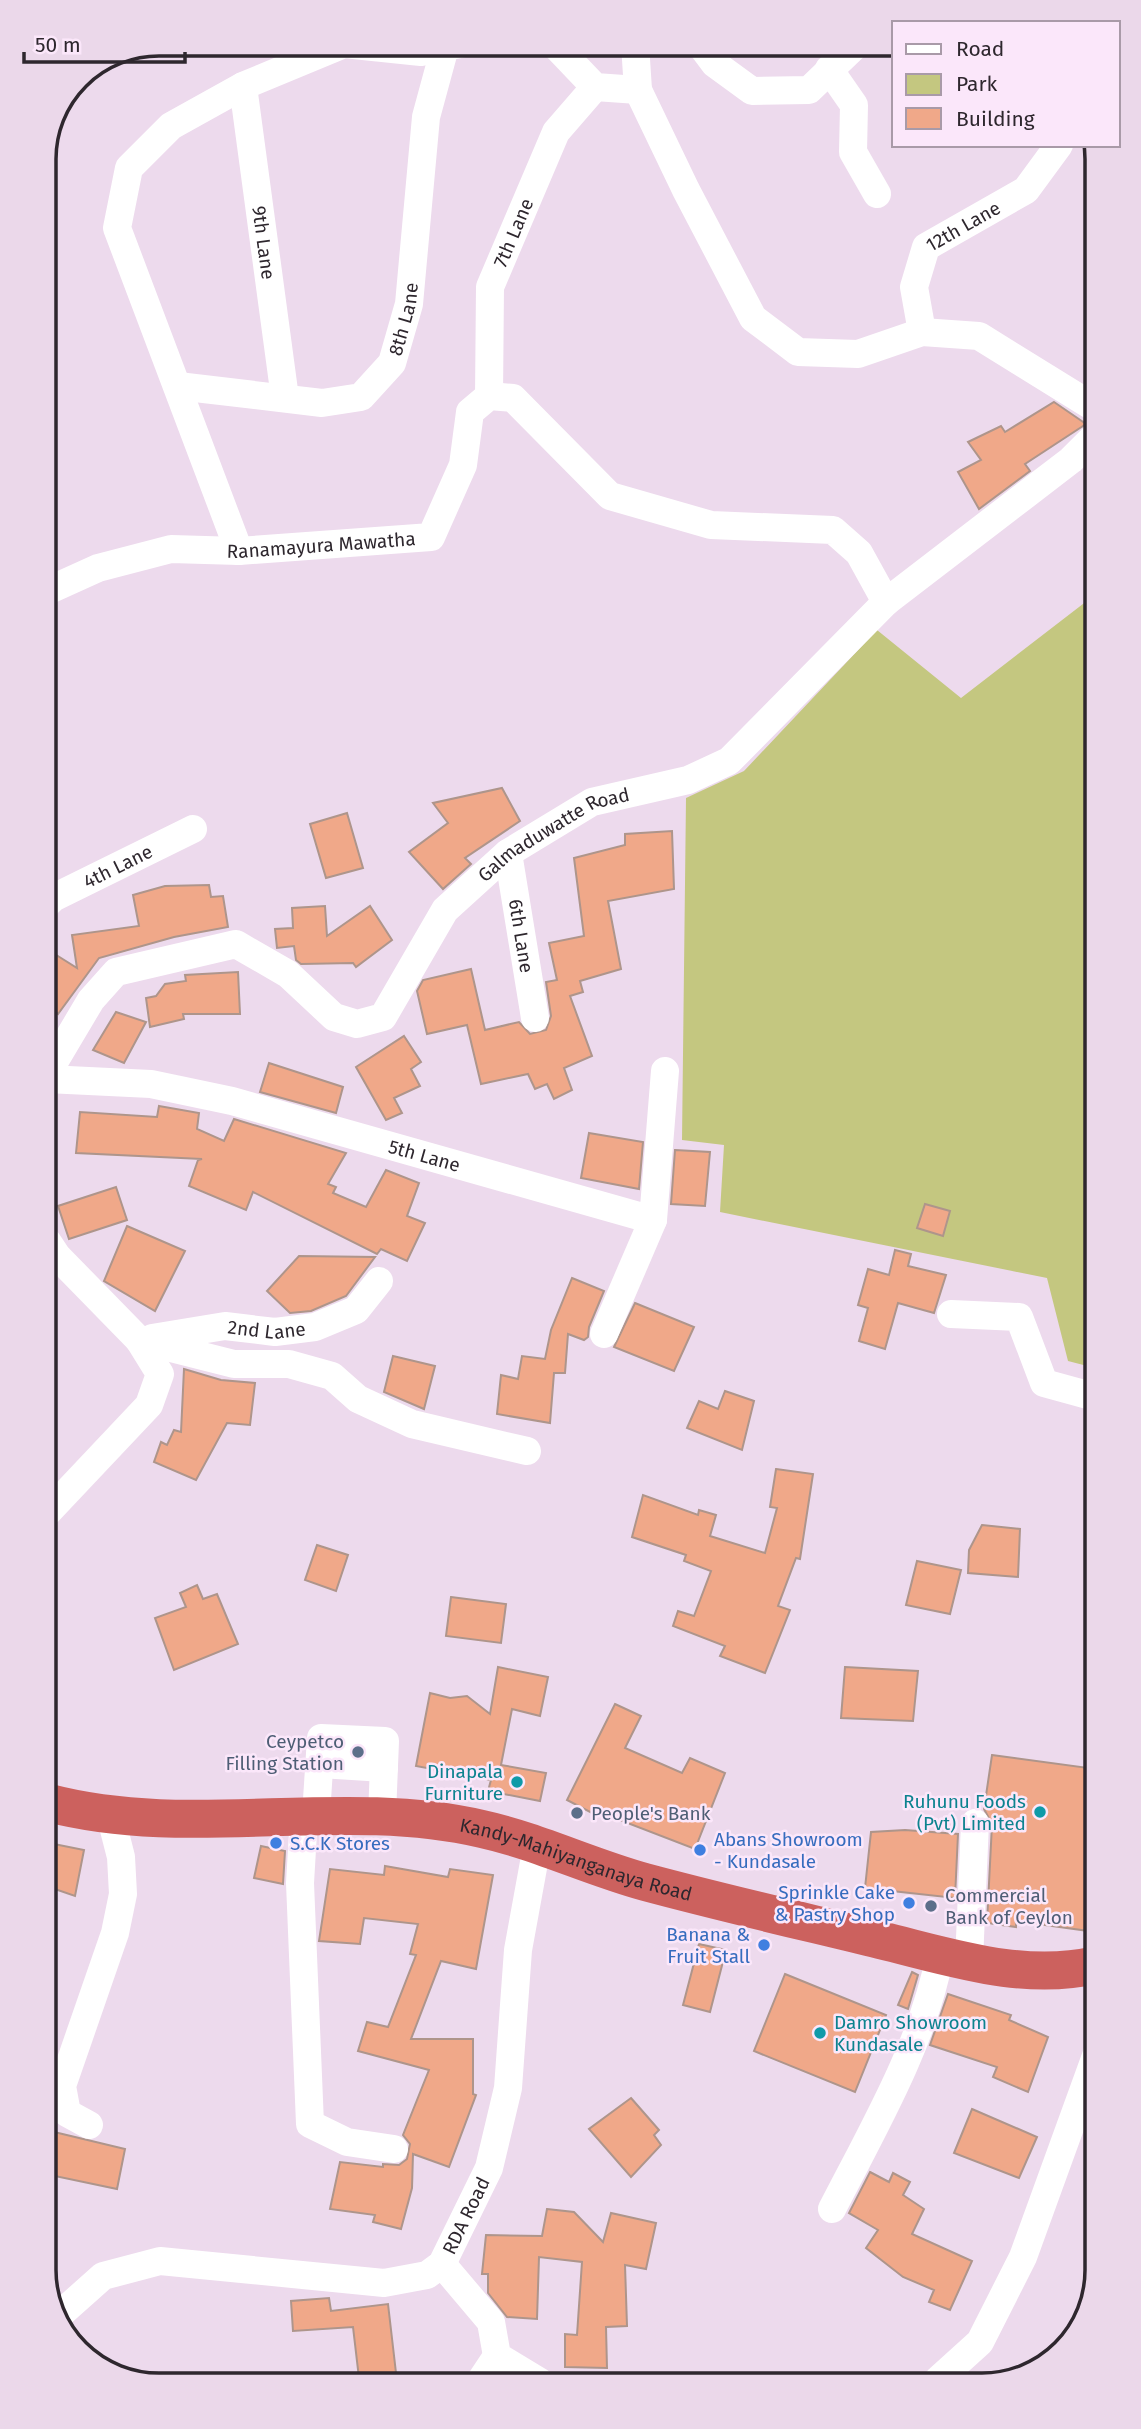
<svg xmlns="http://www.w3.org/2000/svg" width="1141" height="2429" viewBox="0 0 1141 2429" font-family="'Fira Sans',sans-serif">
	<rect width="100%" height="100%" fill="#eddaed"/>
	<!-- green -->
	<polygon fill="#c4c780" points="1092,597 1095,1368 1068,1361 1047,1278 720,1212 724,1145 682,1140 686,798 744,771 877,630 961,698"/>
	<!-- building -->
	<g fill="#f0a889" stroke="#ae958b" stroke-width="2">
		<polygon points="1054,402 1086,424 1025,464 1030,471 979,509 958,472 981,460 968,442 1001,426 1005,432"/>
		<polygon points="502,788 520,821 465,858 471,864 443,889 409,852 448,823 433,803"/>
		<polygon points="347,813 363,868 326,878 310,824"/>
		<polygon points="672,831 674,889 608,901 621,969 580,981 583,992 570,996 592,1056 564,1068 572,1090 554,1099 547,1084 535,1089 528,1074 481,1084 467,1025 427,1034 417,991 423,980 471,969 485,1030 519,1022 530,1034 546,1030 551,1016 546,982 557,980 549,943 584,936 574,858 625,845 625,834"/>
		<polygon points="209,885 211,897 223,896 228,927 174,937 99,958 58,1014 46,1004 46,960 53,953 77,968 72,935 139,926 133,895 165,886"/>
		<polygon points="325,906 327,936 370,906 392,940 356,967 353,963 301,964 296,960 294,946 277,948 275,929 293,928 292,908"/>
		<polygon points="238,972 240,1014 183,1014 184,1019 150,1027 146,998 156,996 165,984 186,981 185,975"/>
		<polygon points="116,1012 146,1022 124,1063 93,1050"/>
		<polygon points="404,1036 421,1062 411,1069 420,1086 394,1098 402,1113 386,1120 356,1067"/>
		<polygon points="269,1063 343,1087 336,1113 260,1092"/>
		<polygon points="159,1106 199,1113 197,1129 224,1141 234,1119 346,1153 328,1184 336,1187 333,1193 366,1207 386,1170 419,1183 407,1216 425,1223 407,1261 381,1249 377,1254 253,1192 246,1210 189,1186 198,1160 202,1159 76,1153 80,1112 157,1117"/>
		<polygon points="589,1133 643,1142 639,1189 581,1178"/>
		<polygon points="675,1150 710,1152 705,1206 671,1204"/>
		<polygon points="116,1187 127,1220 69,1239 58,1206"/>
		<polygon points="925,1204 950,1211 943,1236 917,1228"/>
		<polygon points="127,1226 185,1251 155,1311 104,1281"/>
		<polygon points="895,1250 911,1254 908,1266 946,1275 934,1313 898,1303 885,1349 859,1341 868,1308 858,1305 868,1269 889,1275"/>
		<polygon points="299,1256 375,1257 346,1296 311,1311 290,1313 267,1291"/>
		<polygon points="572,1278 604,1291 589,1327 588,1337 584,1340 568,1334 565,1373 554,1373 550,1423 497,1414 501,1375 518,1379 522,1356 545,1359 551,1330"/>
		<polygon points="635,1303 694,1327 674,1371 614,1347"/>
		<polygon points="393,1356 435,1366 424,1409 384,1392"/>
		<polygon points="184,1369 221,1380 255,1383 250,1425 227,1423 196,1480 154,1462 161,1442 167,1445 174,1430 181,1432"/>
		<polygon points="725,1391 754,1401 742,1450 687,1428 699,1401 718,1409"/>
		<polygon points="776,1469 813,1474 800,1559 796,1558 778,1606 790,1610 765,1673 720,1656 725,1646 673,1626 678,1611 694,1616 711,1571 684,1561 686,1555 632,1537 643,1495 698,1515 699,1510 716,1515 710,1536 765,1553 777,1508 770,1507"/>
		<polygon points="982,1525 1020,1529 1018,1577 968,1573 969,1550"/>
		<polygon points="317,1545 348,1555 336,1591 305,1580"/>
		<polygon points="917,1561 961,1570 950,1614 906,1605"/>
		<polygon points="197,1585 203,1599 217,1594 238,1644 174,1670 155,1618 186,1607 180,1593"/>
		<polygon points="451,1597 506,1604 501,1643 446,1636"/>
		<polygon points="498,1667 548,1677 540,1716 512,1709 501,1765 546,1773 540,1801 488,1791 491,1780 416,1766 430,1693 450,1698 467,1696 490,1714"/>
		<polygon points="845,1667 918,1671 913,1721 841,1718"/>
		<polygon points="615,1704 641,1716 625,1748 682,1773 690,1758 725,1773 695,1849 594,1810 592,1813 567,1800"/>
		<polygon points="992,1755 1096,1769 1096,1932 1016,1921 1016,1927 987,1923 992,1824 984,1809"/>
		<polygon points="905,1830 958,1834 955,1898 865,1888 871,1832"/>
		<polygon points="49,1843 84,1850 75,1896 49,1887"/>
		<polygon points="261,1846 285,1851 283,1884 254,1878"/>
		<polygon points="385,1866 448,1877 450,1869 493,1875 476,1969 441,1961 411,2039 473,2039 473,2094 476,2095 449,2167 413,2154 412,2188 401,2229 373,2222 375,2215 330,2209 340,2162 383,2167 383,2164 399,2165 407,2159 410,2144 403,2135 429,2070 358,2051 367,2022 388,2027 416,1955 410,1954 418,1924 364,1918 360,1944 319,1941 330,1869 384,1875"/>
		<polygon points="699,1944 726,1950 710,2012 683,2005"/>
		<polygon points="912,1972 918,1975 908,2009 898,2005"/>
		<polygon points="785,1974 886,2015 855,2092 754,2051"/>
		<polygon points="948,1994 1011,2015 1009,2020 1048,2037 1028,2092 993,2077 997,2067 930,2045"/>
		<polygon points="631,2098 659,2130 654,2135 661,2145 631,2177 589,2129"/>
		<polygon points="972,2109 1037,2137 1019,2178 954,2153"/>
		<polygon points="50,2131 125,2149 117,2189 50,2175"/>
		<polygon points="870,2172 889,2182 893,2173 910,2182 903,2195 924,2209 912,2234 972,2261 950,2310 929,2302 934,2290 903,2277 866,2248 878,2230 849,2213"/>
		<polygon points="547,2209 574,2212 603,2242 611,2213 656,2223 646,2269 625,2265 627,2326 606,2327 607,2368 565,2367 565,2334 577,2335 582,2262 539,2257 537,2319 507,2317 488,2293 488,2274 482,2274 486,2235 542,2236"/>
		<polygon points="329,2298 331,2311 388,2304 396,2373 359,2378 353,2327 293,2331 291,2301"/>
	</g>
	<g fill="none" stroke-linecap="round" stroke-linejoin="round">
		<!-- minor -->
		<g stroke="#fff" stroke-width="28">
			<polyline points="554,44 595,87 638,90"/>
			<polyline points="635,44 638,90 686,190 753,318 798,352 858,354 922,332 979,336 1092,406"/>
			<polyline points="700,44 715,64 752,91 809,90 857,44"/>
			<polyline points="829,69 854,105 853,152 877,194"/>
			<path id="s1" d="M243,86L285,398"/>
			<path id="s2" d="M922,332L914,287L926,247L1026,190L1059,145"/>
			<path id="s3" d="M178,386L322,403L361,397L392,363L409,304L426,117L445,47"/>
			<path id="s4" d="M489,396L490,287L556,132L595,87"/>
			<polyline points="239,551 117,228 129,168 171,126 243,86 344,44 421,52 460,44"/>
			<path id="s5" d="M45,592L98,568L171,549L239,551L431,537L463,465L470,412L489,396L513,398L610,496L711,525L833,530L859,553L886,602"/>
			<path id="s6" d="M508,853L535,1018"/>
			<path id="s7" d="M46,905L53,898L193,829"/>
			<path id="s8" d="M47,1074L91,1000L116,972L236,944L288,974L334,1017L357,1024L383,1017L445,910L508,853L592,802L688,780L729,761L886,602L1071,460L1092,439"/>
			<path id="s9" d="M47,1079L151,1084L232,1101L653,1220L665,1071"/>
			<polyline points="47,1241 57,1256 139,1340 160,1374 149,1405 48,1512"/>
			<polyline points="951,1314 1019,1317 1044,1383 1095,1397"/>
			<polyline points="604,1334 653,1220"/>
			<path id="s10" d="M152,1338L225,1326L275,1332L315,1327L356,1310L379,1281"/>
			<polyline points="139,1340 234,1364 289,1364 332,1376 358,1399 412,1424 527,1451"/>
			<polyline points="320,1764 384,1768"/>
			<polyline points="316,1815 321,1738 385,1741 382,1815"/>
			<polyline points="304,1816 300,1883 310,2124 347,2142 394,2149"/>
			<polyline points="969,1961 975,1823"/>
			<polyline points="89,2125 67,2113 62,2086 115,1933 123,1894 121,1857 110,1814"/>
			<path d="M832,2209C873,2129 923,2044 940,1955"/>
			<polyline points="442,2264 491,2322 497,2356 540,2382"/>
			<path id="s11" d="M57,2317L103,2276L160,2261L384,2283L427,2275L442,2264L489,2168L508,2088L518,1950L537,1846"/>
			<polyline points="938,2380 980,2342 1023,2257 1097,2053"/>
			<polyline points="479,2383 497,2356"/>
		</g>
		<!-- highway -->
		<path stroke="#cc615e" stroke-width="38" id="s12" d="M49,1803C191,1840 339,1796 482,1829C537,1841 590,1867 645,1882C723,1903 802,1921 880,1940C951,1957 1023,1982 1096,1965"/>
	</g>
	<!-- markers -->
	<g fill="#5c6f8a" stroke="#fbe7fa" stroke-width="2.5">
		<circle cx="358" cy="1752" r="7"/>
		<circle cx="577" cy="1813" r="7"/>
		<circle cx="931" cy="1906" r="7"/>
	</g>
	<g fill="#0f9aa8" stroke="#fbe7fa" stroke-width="2.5">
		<circle cx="517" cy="1782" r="7"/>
		<circle cx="1040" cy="1812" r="7"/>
		<circle cx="820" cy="2033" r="7"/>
	</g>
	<g fill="#3f7fe0" stroke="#fbe7fa" stroke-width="2.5">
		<circle cx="276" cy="1843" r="7"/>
		<circle cx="700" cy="1850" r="7"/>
		<circle cx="909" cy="1903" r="7"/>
		<circle cx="764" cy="1945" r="7"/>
	</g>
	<g text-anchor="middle" stroke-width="5" stroke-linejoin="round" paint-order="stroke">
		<!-- street labels -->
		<g font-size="19" fill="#2e272e" stroke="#fbe7fa">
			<text dy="7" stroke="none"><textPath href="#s2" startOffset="130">12th Lane</textPath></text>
			<text dy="7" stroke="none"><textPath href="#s4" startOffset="168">7th Lane</textPath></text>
			<text dy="7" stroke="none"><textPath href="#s1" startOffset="158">9th Lane</textPath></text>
			<text dy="7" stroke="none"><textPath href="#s3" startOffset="276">8th Lane</textPath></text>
			<text dy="7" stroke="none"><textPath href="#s5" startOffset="284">Ranamayura Mawatha</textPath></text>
			<text dy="7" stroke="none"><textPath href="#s8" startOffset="679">Galmaduwatte Road</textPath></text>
			<text dy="7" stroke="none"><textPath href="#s7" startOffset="82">4th Lane</textPath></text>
			<text dy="7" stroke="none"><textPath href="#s6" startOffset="84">6th Lane</textPath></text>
			<text dy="7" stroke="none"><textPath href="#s9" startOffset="387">5th Lane</textPath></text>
			<text dy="7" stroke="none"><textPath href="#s10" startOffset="116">2nd Lane</textPath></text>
			<text dy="7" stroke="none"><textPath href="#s12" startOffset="534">Kandy-Mahiyanganaya Road</textPath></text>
			<text dy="7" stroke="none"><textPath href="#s11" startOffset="462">RDA Road</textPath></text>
		</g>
		<!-- service labels -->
		<g font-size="19" fill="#4e5e75" stroke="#fbe7fa" text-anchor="start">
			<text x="344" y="1748" text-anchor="end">Ceypetco<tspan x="344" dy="22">Filling Station</tspan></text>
			<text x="591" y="1820">People's Bank</text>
			<text x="945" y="1902">Commercial<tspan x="945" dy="22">Bank of Ceylon</tspan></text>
		</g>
		<!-- culture labels -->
		<g font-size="19" fill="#0d838f" stroke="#fbe7fa" text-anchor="end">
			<text x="503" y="1778">Dinapala<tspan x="503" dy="22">Furniture</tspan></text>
			<text x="1026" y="1808">Ruhunu Foods<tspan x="1026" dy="22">(Pvt) Limited</tspan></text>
			<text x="834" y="2029" text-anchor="start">Damro Showroom<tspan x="834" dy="22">Kundasale</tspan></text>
		</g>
		<!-- shop labels -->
		<g font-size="19" fill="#366cbe" stroke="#fbe7fa" text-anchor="start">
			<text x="714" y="1846">Abans Showroom<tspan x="714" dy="22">- Kundasale</tspan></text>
			<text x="290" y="1850">S.C.K Stores</text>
			<text x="895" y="1899" text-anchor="end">Sprinkle Cake<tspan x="895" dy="22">&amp; Pastry Shop</tspan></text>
			<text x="750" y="1941" text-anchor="end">Banana &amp;<tspan x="750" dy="22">Fruit Stall</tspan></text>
		</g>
	</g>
	<!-- crop -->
	<path d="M0 0H1141V2429H0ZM159 56H982A103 103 0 0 1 1085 159V2270A103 103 0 0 1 982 2373H159A103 103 0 0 1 56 2270V159A103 103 0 0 1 159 56Z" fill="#ebd8ea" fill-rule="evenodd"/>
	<path fill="none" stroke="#2e272e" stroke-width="3.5" d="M159 56H982A103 103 0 0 1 1085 159V2270A103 103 0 0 1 982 2373H159A103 103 0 0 1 56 2270V159A103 103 0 0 1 159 56Z"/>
	<!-- legend -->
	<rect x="892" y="21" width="228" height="126" fill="#fbe7fa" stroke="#a99aa8" stroke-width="2"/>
	<rect x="906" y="44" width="35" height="10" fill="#ffffff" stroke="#a99aa8" stroke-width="2"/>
	<text x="956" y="56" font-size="21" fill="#2e272e">Road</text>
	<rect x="906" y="74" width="35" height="21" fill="#c4c780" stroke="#a99aa8" stroke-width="2"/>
	<text x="956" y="91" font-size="21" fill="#2e272e">Park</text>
	<rect x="906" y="108" width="35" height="21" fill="#f0a889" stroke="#a99aa8" stroke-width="2"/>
	<text x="956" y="126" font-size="21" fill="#2e272e">Building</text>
	<!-- scale -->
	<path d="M24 52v10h161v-10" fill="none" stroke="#2e272e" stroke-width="3.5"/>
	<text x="35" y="52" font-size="21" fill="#2e272e" stroke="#fbe7fa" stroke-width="5" paint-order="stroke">50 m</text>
</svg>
